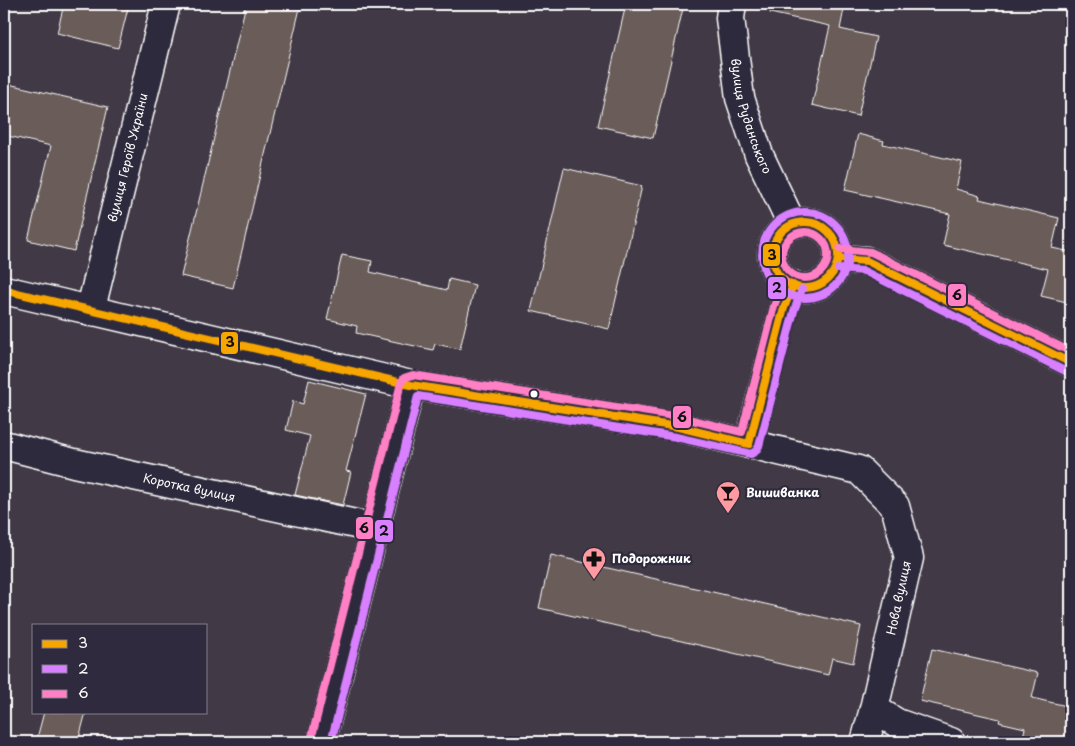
<svg xmlns="http://www.w3.org/2000/svg" width="1075" height="746" viewBox="0 0 1075 746" font-family="'Playpen Sans',sans-serif">
	<rect width="100%" height="100%" fill="#413945"/>
	<filter id="ink" filterUnits="userSpaceOnUse"><feTurbulence type="fractalNoise" baseFrequency=".02" numOctaves="2"/><feDisplacementMap in="SourceGraphic" scale="10" xChannelSelector="R" yChannelSelector="G"/><feConvolveMatrix kernelMatrix="1 2 1 2 8 2 1 2 1" color-interpolation-filters="sRGB"/></filter>
	<g filter="url(#ink)">
		<!-- building -->
		<g fill="#6a5b58" stroke="#fff">
			<polygon points="64,4 129,4 118,48 57,33"/>
			<polygon points="246,4 301,4 233,288 181,276"/>
			<polygon points="626,4 684,4 653,138 598,126"/>
			<polygon points="771,4 845,4 840,29 876,37 858,116 812,105 830,26 770,13"/>
			<polygon points="4,83 108,107 74,251 28,240 51,146 4,135"/>
			<polygon points="858,134 884,141 883,144 962,162 956,189 980,196 979,199 1059,218 1052,248 1071,252 1071,303 1041,296 1048,269 943,245 950,214 845,190"/>
			<polygon points="564,168 642,186 609,329 531,311"/>
			<polygon points="342,255 372,261 370,272 447,290 449,279 475,285 460,349 435,344 433,350 356,333 357,326 327,319"/>
			<polygon points="309,380 366,394 346,471 351,472 343,505 295,495 310,436 286,430 293,401 303,404"/>
			<polygon points="551,555 861,626 853,663 832,658 828,675 539,608"/>
			<polygon points="932,649 1038,673 1032,698 1071,707 1071,742 1022,742 1025,728 999,722 1000,719 920,701"/>
			<polygon points="44,712 86,712 78,742 36,742"/>
		</g>
		<g fill="none" stroke-linecap="round" stroke-linejoin="round">
			<!-- minor casing -->
			<g stroke="#fff" stroke-width="31">
				<g id="minor">
					<path id="s1" d="M732,4L730,18L740,98L759,155L792,224"/>
					<circle cx="805" cy="255" r="33"/>
					<polyline points="839,259 867,261 1071,363"/>
					<polyline points="4,290 411,385 678,427 859,470 895,506 909,558 874,709 897,723 951,742"/>
					<path id="s2" d="M90,312L166,4"/>
					<polyline points="749,444 784,308 793,285"/>
					<path id="s3" d="M4,445L74,463L374,528"/>
					<polyline points="321,742 411,385"/>
					<polyline points="865,742 874,709"/>
				</g>
			</g>
			<!-- minor -->
			<use href="#minor" stroke="#2f2a3d" stroke-width="28"/>
			<!-- bus-1 casing -->
			<g stroke="#2f2a3d" stroke-width="11">
				<g id="bus-1">
					<circle cx="805" cy="255" r="33"/>
					<polyline points="839,259 867,261 1071,363"/>
					<polyline points="4,290 411,385 678,427 749,444 784,308 793,285"/>
				</g>
			</g>
			<!-- bus-2 casing -->
			<g stroke="#2f2a3d" stroke-width="11">
				<g id="bus-2">
					<circle cx="805" cy="255" r="43"/>
					<polyline points="838,269 864,271 1067,372"/>
					<polyline points="331,742 418,396 676,437 751,454 756,451 759,446 794,311 802,289"/>
				</g>
			</g>
			<!-- bus-3 casing -->
			<g stroke="#2f2a3d" stroke-width="11">
				<g id="bus-3">
					<circle cx="805" cy="255" r="23"/>
					<polyline points="840,249 871,252 1071,352"/>
					<polyline points="311,740 401,383 404,378 413,375 680,417 742,432 774,306 784,281"/>
				</g>
			</g>
			<!-- bus-1 -->
			<use href="#bus-1" stroke="#f7a600" stroke-width="8"/>
			<!-- bus-2 -->
			<use href="#bus-2" stroke="#d880ff" stroke-width="8"/>
			<!-- bus-3 -->
			<use href="#bus-3" stroke="#ff80c5" stroke-width="8"/>
		</g>
	</g>
	<!-- icons -->
	<defs>
		<g id="bar-pin" transform="scale(1.25)"><path d="M0 17L-7.5 6A9.5 9.5 0 1 1 7.5 6Z" fill="#ff9aa2" stroke="#2f2a3d"/><path d="M-6-5H6L.8 .8V4.5H3.5V6h-7V4.5H-.8V.8Z" fill="#111"/></g>
		<g id="pharmacy-pin" transform="scale(1.25)"><path d="M0 17L-7.5 6A9.5 9.5 0 1 1 7.5 6Z" fill="#ff9aa2" stroke="#2f2a3d"/><path d="M-2-6h4v4h4v4h-4v4h-4v-4h-4v-4h4Z" fill="#111"/></g>
	</defs>
	<g fill-rule="evenodd">
		<use href="#bar-pin" x="728" y="493"/>
		<use href="#pharmacy-pin" x="594" y="559"/>
	</g>
	<!-- markers -->
	<circle fill="#fff" stroke="#2f2a3d" stroke-width="2" cx="534" cy="394" r="4.5"/>
	<g text-anchor="middle" stroke-width="4.5" stroke-linejoin="round" paint-order="stroke">
		<!-- street labels -->
		<g font-size="12" fill="#fff" stroke="#2f2a3d">
			<text dy="4" stroke="none"><textPath href="#s1" startOffset="115">вулиця Руданського</textPath></text>
			<text dy="4" stroke="none"><textPath href="#s2" startOffset="159">вулиця Героїв України</textPath></text>
			<text dy="4" stroke="none"><textPath href="#s3" startOffset="190">Коротка вулиця</textPath></text>
			<text transform="translate(899 598) rotate(-78)" y="4">Нова вулиця</text>
		</g>
		<!-- poi labels -->
		<g font-size="12" font-weight="bold" fill="#fff" stroke="#2f2a3d" text-anchor="start">
			<text x="746" y="497">Вишиванка</text>
			<text x="612" y="563">Подорожник</text>
		</g>
	</g>
	<g stroke="#2f2a3d" stroke-width="2">
		<rect x="762" y="243" width="19" height="24" rx="5" fill="#f7a600"/>
		<rect x="767" y="276" width="20" height="24" rx="5" fill="#d880ff"/>
		<rect x="947" y="283" width="20" height="24" rx="5" fill="#ff80c5"/>
		<rect x="220" y="331" width="19" height="24" rx="5" fill="#f7a600"/>
		<rect x="672" y="405" width="20" height="24" rx="5" fill="#ff80c5"/>
		<rect x="355" y="516" width="19" height="24" rx="5" fill="#ff80c5"/>
		<rect x="374" y="519" width="20" height="24" rx="5" fill="#d880ff"/>
	</g>
	<g font-size="14" text-anchor="middle" font-weight="bold" fill="#111">
		<text x="772" y="260">3</text>
		<text x="777" y="293">2</text>
		<text x="957" y="300">6</text>
		<text x="230" y="347">3</text>
		<text x="682" y="422">6</text>
		<text x="364" y="533">6</text>
		<text x="384" y="536">2</text>
	</g>
	<!-- margin -->
	<rect width="1075" height="746" fill="none" stroke="#2f2a3d" stroke-width="20"/>
	<rect x="10" y="10" width="1055" height="726" fill="none" stroke="#fff" stroke-width="2" filter="url(#ink)"/>
	<!-- legend -->
	<rect x="32" y="624" width="175" height="90" fill="#2f2a3d" stroke="#827f8b"/>
	<rect x="42" y="640" width="25" height="8" fill="#f7a600" stroke="#827f8b"/>
	<text x="78" y="648" font-size="15" fill="#ffffff">3</text>
	<rect x="42" y="665" width="25" height="8" fill="#d880ff" stroke="#827f8b"/>
	<text x="78" y="674" font-size="15" fill="#ffffff">2</text>
	<rect x="42" y="690" width="25" height="8" fill="#ff80c5" stroke="#827f8b"/>
	<text x="78" y="698" font-size="15" fill="#ffffff">6</text>
</svg>
